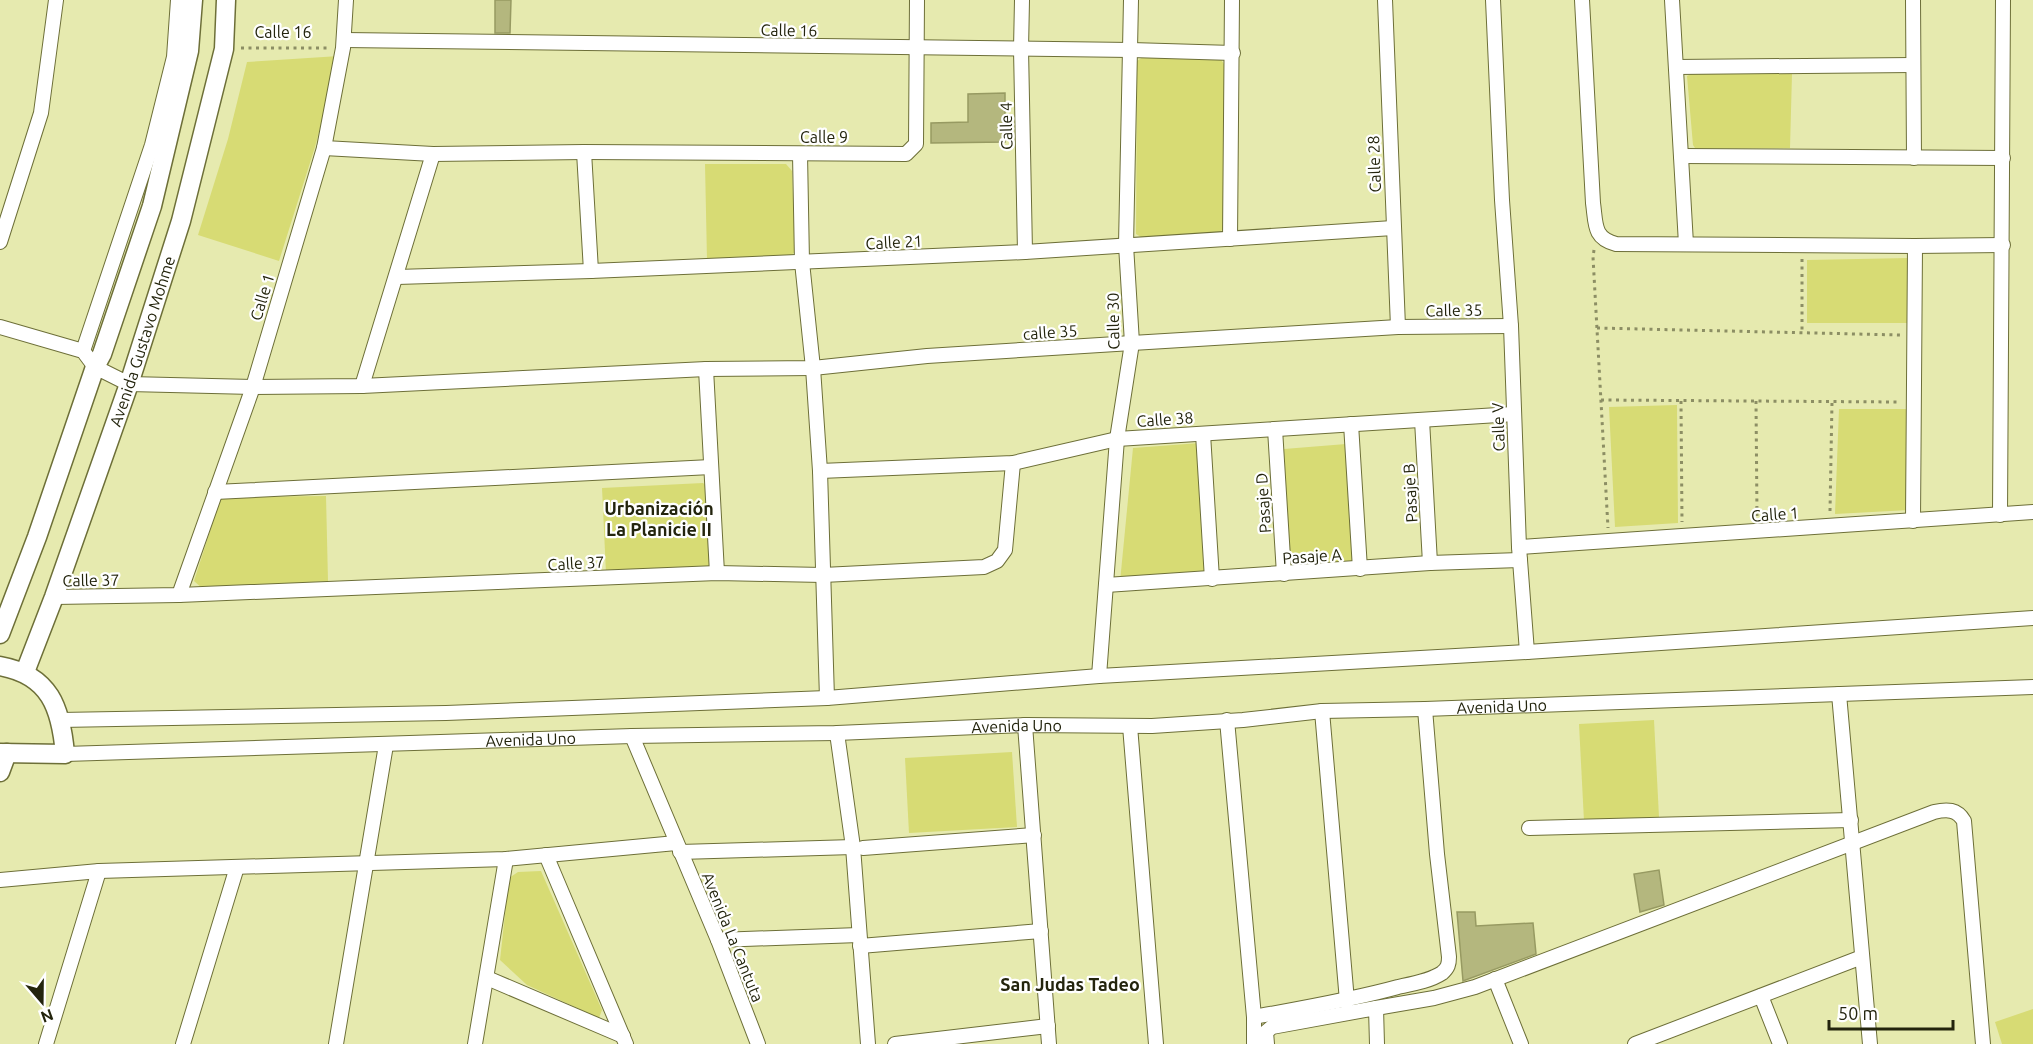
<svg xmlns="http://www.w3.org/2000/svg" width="2033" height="1044" viewBox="0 0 2033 1044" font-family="Ubuntu,sans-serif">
	<rect width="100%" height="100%" fill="#e6eaaf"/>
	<!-- green -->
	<g fill="#d7db74">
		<polygon points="339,56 315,147 279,261 198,235 228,139 247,62"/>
		<polygon points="1143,57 1220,58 1226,67 1224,228 1218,234 1141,237 1136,234 1137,61"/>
		<polygon points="1691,74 1792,74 1790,148 1695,148 1693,145 1687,76"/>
		<polygon points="705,164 786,164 792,171 795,252 791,255 707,260"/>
		<polygon points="1909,258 1908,323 1807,323 1807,260"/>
		<polygon points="1677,405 1678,523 1615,527 1609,407"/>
		<polygon points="1839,409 1911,409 1909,510 1835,514"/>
		<polygon points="1200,443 1206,574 1120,582 1133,448"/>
		<polygon points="1346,444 1355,563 1290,572 1284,449"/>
		<polygon points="703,483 710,489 713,563 710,568 606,573 602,488"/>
		<polygon points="326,496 328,581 203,589 194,581 220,500 224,497"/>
		<polygon points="1654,720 1659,817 1584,821 1579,724"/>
		<polygon points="1012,752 1017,827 909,833 905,758"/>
		<polygon points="541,871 602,1010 599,1018 527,985 500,960 509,878 518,872"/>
		<polygon points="2033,1009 2033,1044 2002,1044 1995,1022"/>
	</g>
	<!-- building -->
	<g fill="#b4b77e" stroke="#979a62" stroke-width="1.5">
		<polygon points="495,0 511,0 510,33 495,33"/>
		<polygon points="1005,93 1005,142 931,143 931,123 968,122 968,94"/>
		<polygon points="1659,870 1664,905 1640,912 1634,874"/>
		<polygon points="1457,912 1475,912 1476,926 1533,923 1536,954 1463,981"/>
	</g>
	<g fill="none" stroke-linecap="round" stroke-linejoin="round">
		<!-- street casing -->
		<g stroke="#6d6f38" stroke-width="16">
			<g id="street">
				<polyline points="1022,0 1021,49 1025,252"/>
				<polyline points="1385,0 1398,327"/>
				<polyline points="1493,0 1502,200 1511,326 1519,547 1527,652"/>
				<path d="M1582,0L1593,203C1596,224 1593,238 1616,244L1915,246L2003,245"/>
				<polyline points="1672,0 1686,244"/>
				<polyline points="1913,0 1914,158"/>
				<polyline points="344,40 1131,50 1233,53"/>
				<polyline points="1676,67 1913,65"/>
				<polyline points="324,148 433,154 584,152 906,154 916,144 917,0"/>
				<polyline points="584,152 591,271"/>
				<polyline points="800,154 802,262 813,368 820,471 827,698"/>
				<polyline points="1681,156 2003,158"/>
				<polyline points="1230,239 1232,0"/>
				<polyline points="0,242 41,113 56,0"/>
				<polyline points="397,277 591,271 1025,252 1393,228"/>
				<polyline points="0,327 83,351 95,367 129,384 253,387 362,386 706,369 813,368 927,356 1132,343 1398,327 1511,326"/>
				<polyline points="83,351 152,145 174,57 178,0"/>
				<polyline points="706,369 717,573"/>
				<polyline points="362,386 433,154"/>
				<polyline points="1422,420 1430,563"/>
				<polyline points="1351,424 1360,569"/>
				<polyline points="1275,429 1284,574"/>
				<polyline points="1203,434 1212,579"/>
				<polyline points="820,471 1013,463 1117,439 1514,414"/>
				<polyline points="215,492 711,467"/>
				<polyline points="2000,515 2003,0"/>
				<polyline points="1913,521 1915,246"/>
				<polyline points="1519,547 2033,512"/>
				<polyline points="1106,585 1430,563 1520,560"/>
				<polyline points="179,595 253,387 324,148 343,48 346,0"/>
				<polyline points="54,597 179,595 717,573 823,575 984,567 997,561 1005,550 1013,463"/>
				<polyline points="1099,676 1117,439 1132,343 1126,245 1131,0"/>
				<polyline points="1839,694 1870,1044"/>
				<polyline points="1322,711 1347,1001"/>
				<polyline points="60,720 446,713 827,698 1099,676 1527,652 2033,618"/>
				<polyline points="1227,720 1254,1017 1254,1044"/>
				<polyline points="1025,725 1049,1044"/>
				<polyline points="1130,726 1156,1044"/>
				<polyline points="837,733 853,847 868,1044"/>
				<polyline points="632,736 718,940 758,1044"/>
				<path id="s1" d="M65,754L632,736L837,733L1025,725L1152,726L1243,720L1322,711L1425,709L2033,687"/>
				<polyline points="1529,828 1851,820"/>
				<polyline points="863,848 1034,835"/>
				<polyline points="680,852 853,847"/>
				<polyline points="546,855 626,1044"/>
				<polyline points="0,880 99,871 506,859 676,843"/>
				<polyline points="718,940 859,935"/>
				<polyline points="860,946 1041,931"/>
				<polyline points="487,978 623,1036"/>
				<polyline points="1495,979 1521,1044"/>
				<polyline points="1761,996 1780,1044"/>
				<path d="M1376,1008L1434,998L1475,987L1934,812C1947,809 1957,809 1964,821L1983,1044"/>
				<path d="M1254,1017C1303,1008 1351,1000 1398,987C1412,984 1430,981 1442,973C1448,968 1449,964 1449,957L1437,854L1425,709"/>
				<polyline points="46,1044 99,871"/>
				<polyline points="183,1044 237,867"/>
				<polyline points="336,1044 386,745"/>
				<polyline points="475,1044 506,859"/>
				<polyline points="895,1044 1048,1026"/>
				<polyline points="1267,1044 1266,1032 1272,1027 1376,1008 1377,1044"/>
				<polyline points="1635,1044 1862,957"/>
			</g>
		</g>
		<!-- secondary casing -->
		<g stroke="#6d6f38" stroke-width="21">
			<g id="secondary">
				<polyline points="0,634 37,537 95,367 102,354 152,206 189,51 193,0"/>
				<path d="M0,666C50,675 61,708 65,754L0,753"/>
				<path id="s2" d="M25,672L54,597L129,384L181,221L224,49L226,0"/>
				<polyline points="0,772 7,753"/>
			</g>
		</g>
		<!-- path -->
		<g stroke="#8c8e64" stroke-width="3" stroke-dasharray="3 4.5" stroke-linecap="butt">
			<polyline points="241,48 330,48"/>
			<polyline points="1594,250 1593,257 1608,528"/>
			<polyline points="1802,259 1802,333"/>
			<polyline points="1597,328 1900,335"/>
			<polyline points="1601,400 1899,402"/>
			<polyline points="1681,401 1682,522"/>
			<polyline points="1756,401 1757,516"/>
			<polyline points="1830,511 1832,402"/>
		</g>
		<!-- street -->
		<use href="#street" stroke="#fff" stroke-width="14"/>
		<!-- secondary -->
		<use href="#secondary" stroke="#fff" stroke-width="18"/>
	</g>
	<g text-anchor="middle" stroke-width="4.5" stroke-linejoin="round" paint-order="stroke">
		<!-- street labels -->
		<g font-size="16" fill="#23240d" stroke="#fff">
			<text transform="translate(789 30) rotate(1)" y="6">Calle 16</text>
			<text x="283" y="38">Calle 16</text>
			<text transform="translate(1006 126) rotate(-91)" y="6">Calle 4</text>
			<text x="824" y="143">Calle 9</text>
			<text transform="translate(1374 164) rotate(-92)" y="6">Calle 28</text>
			<text transform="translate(894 242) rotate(-3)" y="6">Calle 21</text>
			<text transform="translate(262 297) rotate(-73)" y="6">Calle 1</text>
			<text transform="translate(1454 310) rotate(-1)" y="6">Calle 35</text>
			<text transform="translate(1113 321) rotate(-91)" y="6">Calle 30</text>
			<text transform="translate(1050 332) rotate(-4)" y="6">calle 35</text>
			<text dy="6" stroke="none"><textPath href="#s2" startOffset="351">Avenida Gustavo Mohme</textPath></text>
			<text transform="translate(1165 419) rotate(-4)" y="6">Calle 38</text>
			<text transform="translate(1498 427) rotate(-92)" y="6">Calle V</text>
			<text transform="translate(1410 493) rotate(-93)" y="6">Pasaje B</text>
			<text transform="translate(1263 503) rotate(-94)" y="6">Pasaje D</text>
			<text transform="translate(1775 514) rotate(-4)" y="6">Calle 1</text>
			<text transform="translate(1312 556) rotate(-4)" y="6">Pasaje A</text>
			<text transform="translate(576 563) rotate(-3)" y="6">Calle 37</text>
			<text transform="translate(91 580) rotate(-1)" y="6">Calle 37</text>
			<text dy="6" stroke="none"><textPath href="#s1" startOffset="1438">Avenida Uno</textPath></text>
			<text dy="6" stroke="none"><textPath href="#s1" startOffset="952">Avenida Uno</textPath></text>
			<text dy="6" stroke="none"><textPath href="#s1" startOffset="466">Avenida Uno</textPath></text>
			<text transform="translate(733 937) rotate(68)" y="6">Avenida La Cantuta</text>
		</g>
		<!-- neighbourhood labels -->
		<g font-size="18" font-weight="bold" fill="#23240d" stroke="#fff">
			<text x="659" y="515">Urbanización<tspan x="659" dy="21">La Planicie II</tspan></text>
			<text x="1070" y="991">San Judas Tadeo</text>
		</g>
	</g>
	<!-- north arrow -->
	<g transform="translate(42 1002) rotate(160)" stroke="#ffffff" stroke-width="4.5" paint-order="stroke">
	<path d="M0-4.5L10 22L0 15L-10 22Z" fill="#23240d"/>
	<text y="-9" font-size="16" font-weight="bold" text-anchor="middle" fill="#23240d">N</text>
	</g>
	<!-- scale -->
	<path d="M1829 1020v9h124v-9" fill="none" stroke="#23240d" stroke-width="3"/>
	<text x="1838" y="1020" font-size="18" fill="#23240d" stroke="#ffffff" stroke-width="4.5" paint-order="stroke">50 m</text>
</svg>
